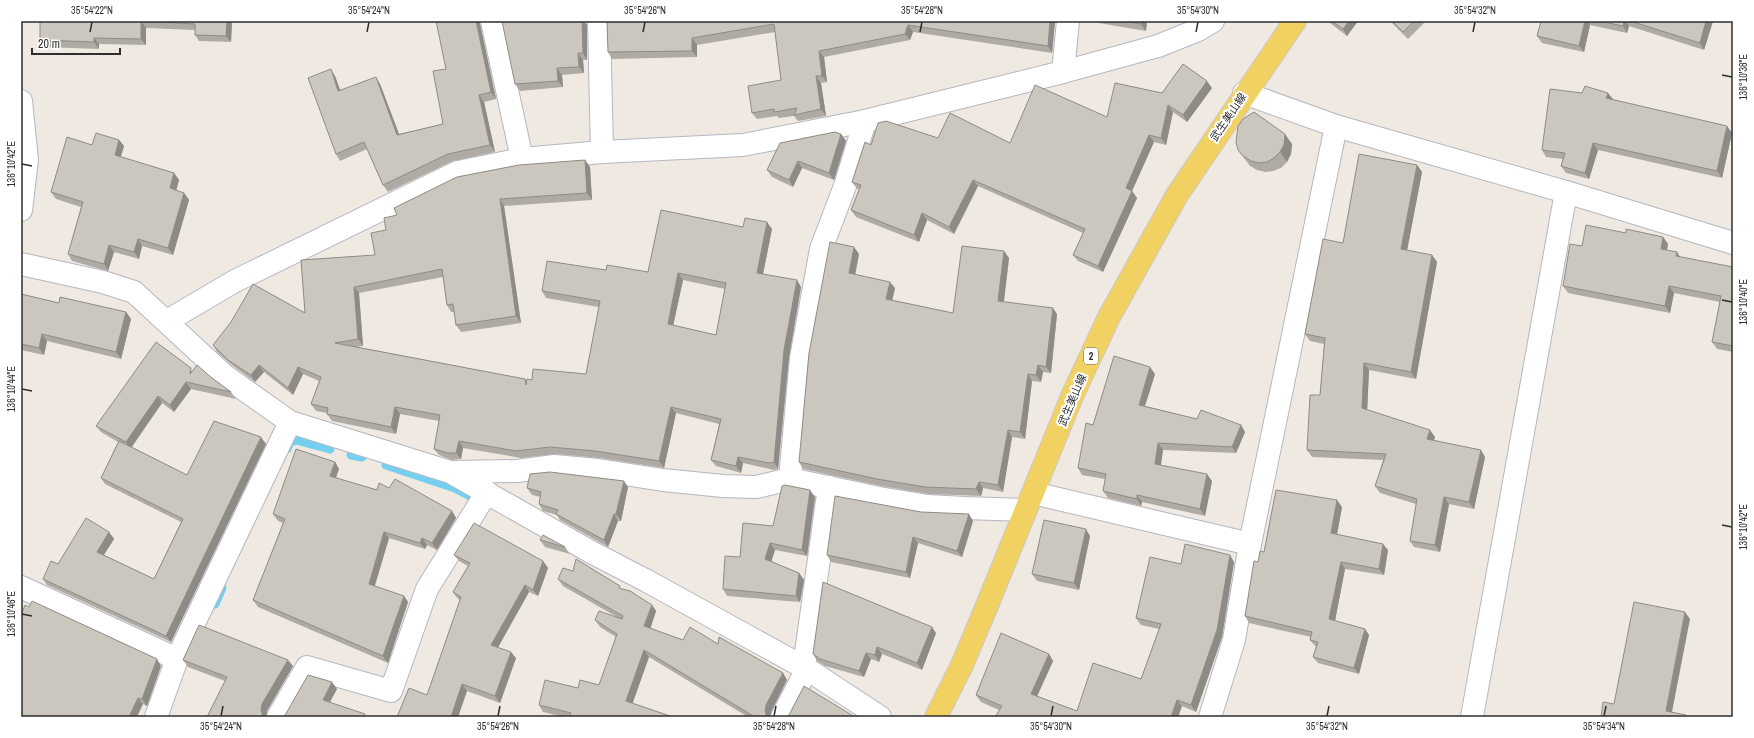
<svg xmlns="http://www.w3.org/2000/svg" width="1754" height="738" viewBox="0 0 1754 738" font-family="'Archivo Narrow','Noto Sans JP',sans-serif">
	<rect width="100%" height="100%" fill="#efe9e1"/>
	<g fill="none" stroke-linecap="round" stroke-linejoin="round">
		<!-- stream -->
		<g stroke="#75cff0" stroke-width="9">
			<polyline points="287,449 290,442 296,440 330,449"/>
			<polyline points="351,455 362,457"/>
			<polyline points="386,465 455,488 472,497"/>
			<polyline points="215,604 222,588"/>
		</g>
		<!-- street casing -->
		<g stroke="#b4b7c1" stroke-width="24">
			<g id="street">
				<polyline points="492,21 522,159"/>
				<polyline points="599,21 602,152"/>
				<polyline points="1063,72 1068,21"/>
				<polyline points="1244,93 1336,126 1566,192"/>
				<polyline points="21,101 27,160 21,210"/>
				<polyline points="21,264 103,282 134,292 225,376 290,422 450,472 591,552 647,581 807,669 880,717"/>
				<polyline points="167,321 235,281 458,172 522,159 602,152 743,145 865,121 1063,72 1158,46 1198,30 1213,21"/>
				<polyline points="453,472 517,471 554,466 598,470 663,480 723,486 756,487 790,479 879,498 928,506 964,508 1025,510"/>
				<polyline points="790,479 801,358 821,249 845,186 865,121"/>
				<polyline points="1033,493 1250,544"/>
				<polyline points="21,587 177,659"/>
				<polyline points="804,667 829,487"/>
				<polyline points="156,717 177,659 290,422"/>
				<polyline points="278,717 307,667 391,691 427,589 487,492"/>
				<polyline points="782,717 807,669"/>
				<polyline points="1210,717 1234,640 1250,544 1336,126"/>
				<polyline points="1472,717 1566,192 1733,243"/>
			</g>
		</g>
		<!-- primary casing -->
		<g stroke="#c9c9c9" stroke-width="24">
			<polyline id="primary" points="936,717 962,665 986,608 1073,394 1109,317 1177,195 1295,21"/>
		</g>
		<!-- street -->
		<use href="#street" stroke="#fff" stroke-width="22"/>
		<!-- primary -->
		<use href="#primary" stroke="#f2d163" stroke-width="22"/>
	</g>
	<!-- wall -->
	<g fill="#afaba4" fill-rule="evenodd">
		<polygon points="40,21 232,21 231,42 199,41 195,35 195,30 146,28 146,45 99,44 99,49 45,47 40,40"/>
		<polygon points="607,21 1055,21 1052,53 913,32 910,40 824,57 827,82 821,83 826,116 798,121 794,116 779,118 777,116 757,119 752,113 781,80 775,32 697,45 697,57 612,59 608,52"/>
		<polygon points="1087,21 1147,21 1146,31"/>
		<polygon points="1328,21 1358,21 1347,36 1330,23"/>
		<polygon points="1390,21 1426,21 1408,39"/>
		<polygon points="1541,21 1713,21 1704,50 1629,26 1627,33 1590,25 1584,52 1542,43 1537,36"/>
		<polygon points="480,24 496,99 484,102 495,152 453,161 388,192 383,185 367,149 340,161 336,154 335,76 340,90 380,84 399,134 443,124 446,69"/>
		<polygon points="587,25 587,60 583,60 584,73 562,75 563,87 520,91 515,84"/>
		<polygon points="1212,88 1187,122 1173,112 1166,145 1154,142 1132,191 1137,198 1103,272 1078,261 1073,255 1083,233 978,186 954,234 927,220 919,242 856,217 851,210 859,189 857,189 852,182 871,145 938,138 1010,143 1107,117 1162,93"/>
		<polygon points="1613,99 1613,100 1732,133 1722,178 1598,150 1589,179 1566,173 1561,166 1563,159 1546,157 1542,150"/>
		<polygon points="841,134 846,141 834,180 802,168 793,187 772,177 767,170"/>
		<polygon points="119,140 124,146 121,157 174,173 179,180 176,190 184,193 189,200 173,255 142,246 139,259 114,252 108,271 72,261 68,254 81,207 56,199 51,192 92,145"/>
		<polygon points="1292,144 1291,154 1287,162 1281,168 1273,171 1265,172 1257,170 1250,166 1238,150"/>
		<path d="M585,160L590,167L592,200L504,206L521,323L461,332L456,325L454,312H451L447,305L443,277L359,293L363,346L357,347L525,379L527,381L586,374L599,307L546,298L542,291L606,270L648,272L743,227L772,229L763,274L801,287L789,357L778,469L774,470L743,463L741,473L716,466L711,460L719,424L676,413L664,468L600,458L555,454L521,458L463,448L461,459L452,460L439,455L434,449L439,421L400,414L396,434L332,421L327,414V413L316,411L311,404L319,381L303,374L293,395L264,372L255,382L233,366L217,352L213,345L305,313L375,255L386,230L397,215ZM683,280L725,289L716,335L673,325Z"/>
		<polygon points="1417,165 1422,172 1407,250 1432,255 1437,262 1416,379 1369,370 1367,410 1435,437 1434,440 1485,457 1474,509 1449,504 1440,552 1414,547 1410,541 1416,504 1380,493 1375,486 1383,460 1312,457 1307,450 1320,395 1324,344 1310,341 1305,334 1343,243"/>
		<polygon points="1626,233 1663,237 1668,244 1667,250 1677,252 1680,257 1733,267 1733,352 1717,349 1712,342 1720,302 1674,293 1670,313 1568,293 1563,286 1582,246"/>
		<polygon points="859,254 855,275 895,288 892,300 953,313 1009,258 1004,302 1057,314 1051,373 1043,372 1041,382 1032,381 1025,439 1012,437 1003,492 983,488 981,496 929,494 881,486 803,469 799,462"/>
		<polygon points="21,294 59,303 126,312 131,319 121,359 47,341 44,355 21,350"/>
		<polygon points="193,370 212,378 231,392 236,399 191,389 174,412 162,403 132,447 187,475 266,444 171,642 47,585 43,579 58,564 109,532 114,539 104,555 154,579 181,522 105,484 101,478 118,442 101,432 96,426"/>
		<polygon points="1155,374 1145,406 1197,419 1241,425 1245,432 1236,453 1163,450 1161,465 1212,481 1205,516 1142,502 1141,506 1108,498 1103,491 1105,479 1082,475 1078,468 1093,425"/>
		<polygon points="335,462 339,469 336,478 377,490 389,488 452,511 456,518 437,550 427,545 425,549 389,538 375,586 404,596 408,602 388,663 258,607 253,600 283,523 278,521 273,514"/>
		<polygon points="628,487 621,521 618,521 608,547 560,520 557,515 543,511 539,504 540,497 532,495 527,488"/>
		<polygon points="815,497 807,556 775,550 771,562 799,573 804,580 800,602 727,596 723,589 740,557 773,526"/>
		<polygon points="1342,507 1337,534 1388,550 1384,575 1345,569 1335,621 1365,629 1369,635 1359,674 1318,663 1313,657 1316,647 1315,646 1310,640 1311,637 1249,623 1245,616 1264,552"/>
		<polygon points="973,521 962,557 918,543 910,578 831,562 827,555"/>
		<polygon points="1090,536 1079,590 1037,581 1032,574"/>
		<polygon points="540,540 565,547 570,554 545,547"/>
		<polygon points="454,555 543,561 548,568 538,596 529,592 498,647 516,658 500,703 467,691 458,717 397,717 427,695 460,600 458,599 453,592 468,566 459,561"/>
		<polygon points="1234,562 1222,637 1196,712 1182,706 1178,717 999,710 981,702 976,695 1049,654 1053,661 1037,696 1077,711 1141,679 1159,629 1141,625 1136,618 1181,564"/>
		<polygon points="558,579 622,589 652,605 656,611 650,628 683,640 718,644 783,673 787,680 771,712 770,717 748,717 649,657 632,703 673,717 564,717 543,712 539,705 578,688 599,685 616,637 600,627 595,620 617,617 563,586"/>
		<polygon points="936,633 922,670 882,654 879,662 871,659 864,677 825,666 817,661 813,654"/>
		<polygon points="183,660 293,666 267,711 266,717 207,717 225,681 188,667"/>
		<polygon points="161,666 147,706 143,704 21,717"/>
	</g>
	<!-- shaded-wall -->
	<g fill="#8e8b86">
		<polygon points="141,21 146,28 146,45 141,39"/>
		<polygon points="227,21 232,21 231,42 226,36"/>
		<polygon points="476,21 480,21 480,24 496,99 491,92"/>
		<polygon points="582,21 584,21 587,25 587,60 583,53"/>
		<polygon points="1050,21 1055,21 1052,53 1048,46"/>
		<polygon points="1141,21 1147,21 1146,31 1141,24"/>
		<polygon points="1349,21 1358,21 1347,36 1343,29"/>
		<polygon points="1585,21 1588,21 1590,25 1584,52 1579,46"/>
		<polygon points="1624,21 1625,21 1629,26 1627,33 1623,26"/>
		<polygon points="1706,21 1713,21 1704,50 1700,43"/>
		<polygon points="908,25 913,32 910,40 905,34"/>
		<polygon points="94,38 99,44 99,49 94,42"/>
		<polygon points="692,38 697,45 697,57 692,51"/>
		<polygon points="819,51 824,57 827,82 822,76"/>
		<polygon points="578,53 583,60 584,73 579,67"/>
		<polygon points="557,68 562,75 563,87 558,81"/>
		<polygon points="331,69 335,76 343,98 338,91"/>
		<polygon points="816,76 821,83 826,116 821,109"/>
		<polygon points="376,77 380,84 402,142 397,135"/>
		<polygon points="1207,81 1212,88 1187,122 1183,115"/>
		<polygon points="1608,93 1613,99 1611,105 1606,98"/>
		<polygon points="479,95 484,102 495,152 490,145"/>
		<polygon points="1168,105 1173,112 1166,145 1161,138"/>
		<polygon points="1727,126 1732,133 1722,178 1717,171"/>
		<polygon points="841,134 846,141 834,180 829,173"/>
		<polygon points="1285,134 1292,144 1291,154 1287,162 1280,152"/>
		<polygon points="1149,135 1154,142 1132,191 1137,198 1103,272 1098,266 1126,188"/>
		<polygon points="119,140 124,146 119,162 115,155"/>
		<polygon points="1593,143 1598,150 1589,179 1585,173"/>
		<polygon points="585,160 590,167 592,200 587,193"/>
		<polygon points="798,161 802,168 793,187 789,180"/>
		<polygon points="1417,165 1422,172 1406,256 1401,249"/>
		<polygon points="174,173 179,180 175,195 170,188"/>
		<polygon points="973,180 978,186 954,234 949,227"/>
		<polygon points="184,193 189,200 173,255 168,248"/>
		<polygon points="500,199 504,206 521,323 516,316"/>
		<polygon points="922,213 927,220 919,242 914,235"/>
		<polygon points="767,222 772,229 762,279 757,273"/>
		<polygon points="1663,237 1668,244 1666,255 1661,249"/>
		<polygon points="138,239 142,246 139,259 134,252"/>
		<polygon points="109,245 114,252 108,271 104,264"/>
		<polygon points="854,247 859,254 854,280 849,273"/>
		<polygon points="1004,251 1009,258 1003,308 998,301"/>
		<polygon points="1677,252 1681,259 1676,256"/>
		<polygon points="1432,255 1437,262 1416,379 1411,372"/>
		<polygon points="678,273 683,280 672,331 668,324"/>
		<polygon points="797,280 801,287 789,357 778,469 774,462 784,350"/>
		<polygon points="890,282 895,288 891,306 886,299"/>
		<polygon points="1669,286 1674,293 1670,313 1665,306"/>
		<polygon points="354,287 359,293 363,346 358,339"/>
		<polygon points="1053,308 1057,314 1051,373 1046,367"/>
		<polygon points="126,312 131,319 121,359 116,352"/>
		<polygon points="42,334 47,341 44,355 39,348"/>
		<polygon points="1364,363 1369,370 1367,415 1362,408"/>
		<polygon points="259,365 264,372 255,382 251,375"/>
		<polygon points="1038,365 1043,372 1041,382 1036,375"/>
		<polygon points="298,367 303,374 293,395 288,388"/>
		<polygon points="1150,367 1155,374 1143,412 1139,405"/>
		<polygon points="1028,374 1032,381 1025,439 1020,432"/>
		<polygon points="186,382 191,389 174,412 170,405"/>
		<polygon points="158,396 162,403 130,449 126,442"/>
		<polygon points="395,407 400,414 396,434 391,427"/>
		<polygon points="671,407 676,413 664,468 659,461"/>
		<polygon points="1241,425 1245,432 1236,453 1232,447"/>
		<polygon points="1008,430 1012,437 1003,492 998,485"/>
		<polygon points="1430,430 1435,437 1432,446 1427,439"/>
		<polygon points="261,437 266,444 171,642 166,636"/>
		<polygon points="459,441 463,448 461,459 456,453"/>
		<polygon points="1158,443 1163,450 1160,470 1155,464"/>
		<polygon points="1481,450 1485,457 1474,509 1469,502"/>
		<polygon points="738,457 743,463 741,473 736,466"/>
		<polygon points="335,462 339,469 334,482 330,476"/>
		<polygon points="1207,474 1212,481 1205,516 1200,509"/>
		<polygon points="624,481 628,487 621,521 616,514"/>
		<polygon points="979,482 983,488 981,496 976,489"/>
		<polygon points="810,490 815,497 807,556 802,550"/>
		<polygon points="1137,495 1142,502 1141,506 1137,499"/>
		<polygon points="1444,497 1449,504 1440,552 1435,545"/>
		<polygon points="1337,500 1342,507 1336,540 1331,533"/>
		<polygon points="452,511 456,518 437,550 432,543"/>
		<polygon points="614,514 618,521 608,547 604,540"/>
		<polygon points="969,514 973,521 962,557 957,551"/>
		<polygon points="1086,529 1090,536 1079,590 1074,583"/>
		<polygon points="109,532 114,539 101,559 97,552"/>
		<polygon points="384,532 389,538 373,591 369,584"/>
		<polygon points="913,537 918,543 910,578 906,572"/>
		<polygon points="422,538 427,545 425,549 420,543"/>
		<polygon points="770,543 775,550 770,566 765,559"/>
		<polygon points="1383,544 1388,550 1384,575 1379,569"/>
		<polygon points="1230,555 1234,562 1222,637 1196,712 1191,705"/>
		<polygon points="543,561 548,568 538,596 533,590"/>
		<polygon points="1341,562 1345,569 1334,626 1329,619"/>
		<polygon points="799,573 804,580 800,602 796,596"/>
		<polygon points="525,585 529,592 496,651 491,645"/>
		<polygon points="404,596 408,602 388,663 383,656"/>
		<polygon points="652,605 656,611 649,633 644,626"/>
		<polygon points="1685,612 1690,619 1671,717 1666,711"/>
		<polygon points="932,627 936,633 922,670 917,663"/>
		<polygon points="1365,629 1369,635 1359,674 1354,668"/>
		<polygon points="877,647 882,654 879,662 875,655"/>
		<polygon points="644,650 649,657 631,708 626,701"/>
		<polygon points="511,652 516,658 500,703 495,696"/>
		<polygon points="866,653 871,659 864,677 859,671"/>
		<polygon points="1049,654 1053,661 1035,701 1031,694"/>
		<polygon points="157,659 161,666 147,706 142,699"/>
		<polygon points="288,660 293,666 267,711 266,717 263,717 261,710 262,704"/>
		<polygon points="783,673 787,680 771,712 770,717 767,717 765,711 766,705"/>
		<polygon points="332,682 337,689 328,706 323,700"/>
		<polygon points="462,684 467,691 458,717 451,717"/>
		<polygon points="138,698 143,704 137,717 129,717"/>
		<polygon points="1177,700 1182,706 1178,717 1171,717"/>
	</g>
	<!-- building -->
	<g fill="#cbc7bf" stroke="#8e8b86" fill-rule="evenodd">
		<polygon points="40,21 227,21 226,36 195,35 195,24 141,21 141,39 94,38 94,42 40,40"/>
		<polygon points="436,21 476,21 491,92 479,95 490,145 448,154 383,185 364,142 336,154 308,78 331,69 338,91 376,77 397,135 443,124 433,71 446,69"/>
		<polygon points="502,21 582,21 583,53 578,53 579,67 557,68 558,81 515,84"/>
		<polygon points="607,21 1050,21 1048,46 908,25 905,34 819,51 822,76 816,76 821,109 794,115 797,108 774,112 774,109 752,113 748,86 781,80 774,24 692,38 692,51 608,52"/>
		<polygon points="1122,21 1141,21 1141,24"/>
		<polygon points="1332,21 1349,21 1343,29"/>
		<polygon points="1392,21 1414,21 1403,32"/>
		<polygon points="1541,21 1585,21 1579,46 1537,36"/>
		<polygon points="1599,21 1624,21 1623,26"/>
		<polygon points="1630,21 1706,21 1700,43"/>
		<polygon points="1183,64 1207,81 1183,115 1168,105 1161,138 1149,135 1126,188 1132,191 1098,266 1073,255 1085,229 973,180 949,227 922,213 914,235 851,210 861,185 852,182 865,142 871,145 878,123 886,121 938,138 950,113 1010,143 1035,85 1107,117 1115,83 1162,93"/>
		<polygon points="1585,86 1608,93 1606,98 1727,126 1717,171 1593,143 1585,173 1561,166 1565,153 1542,150 1550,89 1582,93"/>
		<polygon points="1254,112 1285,134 1284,145 1280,152 1274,158 1267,162 1259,163 1251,161 1243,156 1238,150 1236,142 1238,126 1243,119"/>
		<polygon points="835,132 841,134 829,173 798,161 789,180 767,170 780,143"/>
		<polygon points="96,133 119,140 115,155 174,173 170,188 184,193 168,248 138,239 134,252 109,245 104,264 68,254 83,202 51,192 67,137 92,145"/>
		<polygon points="1359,154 1417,165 1401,249 1432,255 1411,372 1364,363 1362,408 1430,430 1427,439 1481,450 1469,502 1444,497 1435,545 1410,541 1417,499 1375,486 1386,454 1307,450 1310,395 1320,395 1325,338 1305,334 1323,239 1343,243"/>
		<path d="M585,160L587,193L500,199L516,316L456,325L453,304L447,305L442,269L354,287L358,339L335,343L525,379L526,385L527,379L532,380L533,369L586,374L600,301L542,291L547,261L606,270L607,265L648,272L661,210L743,227L745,218L767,222L757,273L797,280L784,350L774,462L769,463L738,457L736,466L711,460L721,419L671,407L659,461L595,451L550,447L516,451L459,441L456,453H448L434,449L440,415L395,407L391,427L327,414L328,408L311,404L321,377L298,367L288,388L259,365L251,375L228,360L213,345L231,322L253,284L305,313L301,260L375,255L371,233L386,230L384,218L397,215L394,208L457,177L519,165ZM678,273L726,283L716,335L668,324Z"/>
		<polygon points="1586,225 1626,233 1626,229 1663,237 1661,249 1677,252 1676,256 1733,267 1733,346 1712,342 1721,296 1669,286 1665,306 1563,286 1570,244 1582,246"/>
		<polygon points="830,242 854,247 849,273 890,282 886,299 953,313 962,246 1004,251 998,301 1053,308 1046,367 1038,365 1036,375 1028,374 1020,432 1008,430 998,485 979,482 976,489 925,487 877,479 799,462 809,353"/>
		<polygon points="21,294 59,303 60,297 126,312 116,352 42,334 39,348 21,344"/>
		<polygon points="156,342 191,368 190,374 197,365 212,378 231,392 186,382 170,405 158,396 126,442 96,426"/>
		<polygon points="1114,356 1150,367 1139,405 1197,419 1201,410 1241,425 1232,447 1158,443 1155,464 1207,474 1200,509 1137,495 1137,499 1103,491 1106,474 1078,468 1086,423 1093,425"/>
		<polygon points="214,421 261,437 166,636 43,579 51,561 58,564 86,518 109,532 97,552 154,579 183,519 101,478 119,441 187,475"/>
		<polygon points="296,449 335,462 330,476 377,490 379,483 389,488 395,479 452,511 432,543 422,538 420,543 384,532 369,584 404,596 383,656 253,600 285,519 273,514"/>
		<polygon points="550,472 624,481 616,514 614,514 604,540 556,514 558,510 539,504 541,492 527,488 530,474"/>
		<polygon points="785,485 810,490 802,550 770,543 765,559 799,573 796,596 723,589 725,556 740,557 743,523 773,526 782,486"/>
		<polygon points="1276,490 1337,500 1331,533 1383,544 1379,569 1341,562 1329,619 1365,629 1354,668 1313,657 1318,642 1310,640 1312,632 1245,616 1254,561 1258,562 1260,551 1264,552"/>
		<polygon points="835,496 921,512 969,514 957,551 913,537 906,572 827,555"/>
		<polygon points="1044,520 1086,529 1074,583 1032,574"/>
		<polygon points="474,523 543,561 533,590 525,585 491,645 511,652 495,696 462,684 451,717 397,717 409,688 427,695 461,597 453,592 470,563 454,555"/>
		<polygon points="543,535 565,547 540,540"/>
		<polygon points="1185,544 1230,555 1217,630 1191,705 1177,700 1171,717 995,717 1002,706 976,695 1001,633 1049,654 1031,694 1077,711 1093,663 1141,679 1161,624 1136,618 1150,557 1181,564"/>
		<polygon points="576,559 620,586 619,588 630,591 652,605 644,626 683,640 690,627 718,644 719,637 783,673 766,705 765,711 767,717 755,717 644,650 626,701 673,717 570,717 571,713 539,705 545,680 578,688 580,680 599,685 617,634 595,620 599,611 622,619 623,616 558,579 563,568 573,571"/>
		<polygon points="823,582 932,627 917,663 877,647 875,655 866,653 859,671 820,659 813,654"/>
		<polygon points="32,601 157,659 142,699 138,698 129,717 21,717 21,615 25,605 29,607"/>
		<polygon points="1634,602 1685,612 1666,711 1686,715 1686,717 1601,717 1603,702 1614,704"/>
		<polygon points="199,625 288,660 262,704 261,710 263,717 207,717 227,677 183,660"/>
		<polygon points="308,675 332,682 323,700 365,714 364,717 284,717"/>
		<polygon points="804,686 855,717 788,717"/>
	</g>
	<!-- ticks -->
	<path fill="none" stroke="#2e2e2e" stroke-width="1.5" d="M90,32L92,22M367,32L369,22M643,32L645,22M920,32L922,22M1196,32L1198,22M1473,32L1475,22M1722,75L1732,77M22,164L32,166M1722,300L1732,302M22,389L32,391M1722,525L1732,527M22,614L32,616M221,716L223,706M498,716L500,706M774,716L776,706M1051,716L1053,706M1327,716L1329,706M1604,716L1606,706"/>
	<g text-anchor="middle" stroke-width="4" stroke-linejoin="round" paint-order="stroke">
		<!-- shield labels -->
		<rect fill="#fff" stroke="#6d6d6d" stroke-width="1" x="1084" y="348" width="14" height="16" rx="3"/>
		<g font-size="10" font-weight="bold" fill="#2e2e2e">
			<text x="1091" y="360">2</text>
		</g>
		<!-- street labels -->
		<g font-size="11" fill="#2e2e2e" stroke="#fff">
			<text transform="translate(1228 117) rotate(-56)" y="4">武生美山線</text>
			<text transform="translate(1072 400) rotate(-67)" y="4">武生美山線</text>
		</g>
	</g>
	<!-- border -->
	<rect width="1754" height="738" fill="none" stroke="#ffffff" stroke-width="44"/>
	<!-- scale -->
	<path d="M32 48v6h88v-6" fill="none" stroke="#2e2e2e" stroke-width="2"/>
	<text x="38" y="48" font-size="12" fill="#2e2e2e" stroke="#ffffff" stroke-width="3" paint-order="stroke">20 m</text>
	<rect x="22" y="22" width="1710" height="694" fill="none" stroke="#2e2e2e" stroke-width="1.5"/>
	<g font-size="10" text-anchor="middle" fill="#2e2e2e">
		<text x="92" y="14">35°54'22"N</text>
		<text x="369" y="14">35°54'24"N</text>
		<text x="645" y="14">35°54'26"N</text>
		<text x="922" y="14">35°54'28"N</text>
		<text x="1198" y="14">35°54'30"N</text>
		<text x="1475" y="14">35°54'32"N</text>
		<text transform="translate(1743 77) rotate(-90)" y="4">136°10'38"E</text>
		<text transform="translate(11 164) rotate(-90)" y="4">136°10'42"E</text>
		<text transform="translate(1743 302) rotate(-90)" y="4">136°10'40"E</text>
		<text transform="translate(11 389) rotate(-90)" y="4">136°10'44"E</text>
		<text transform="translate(1743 527) rotate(-90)" y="4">136°10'42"E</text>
		<text transform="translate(11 614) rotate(-90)" y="4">136°10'46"E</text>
		<text x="221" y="730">35°54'24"N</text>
		<text x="498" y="730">35°54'26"N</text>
		<text x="774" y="730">35°54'28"N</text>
		<text x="1051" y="730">35°54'30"N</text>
		<text x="1327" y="730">35°54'32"N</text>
		<text x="1604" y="730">35°54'34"N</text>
	</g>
</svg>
